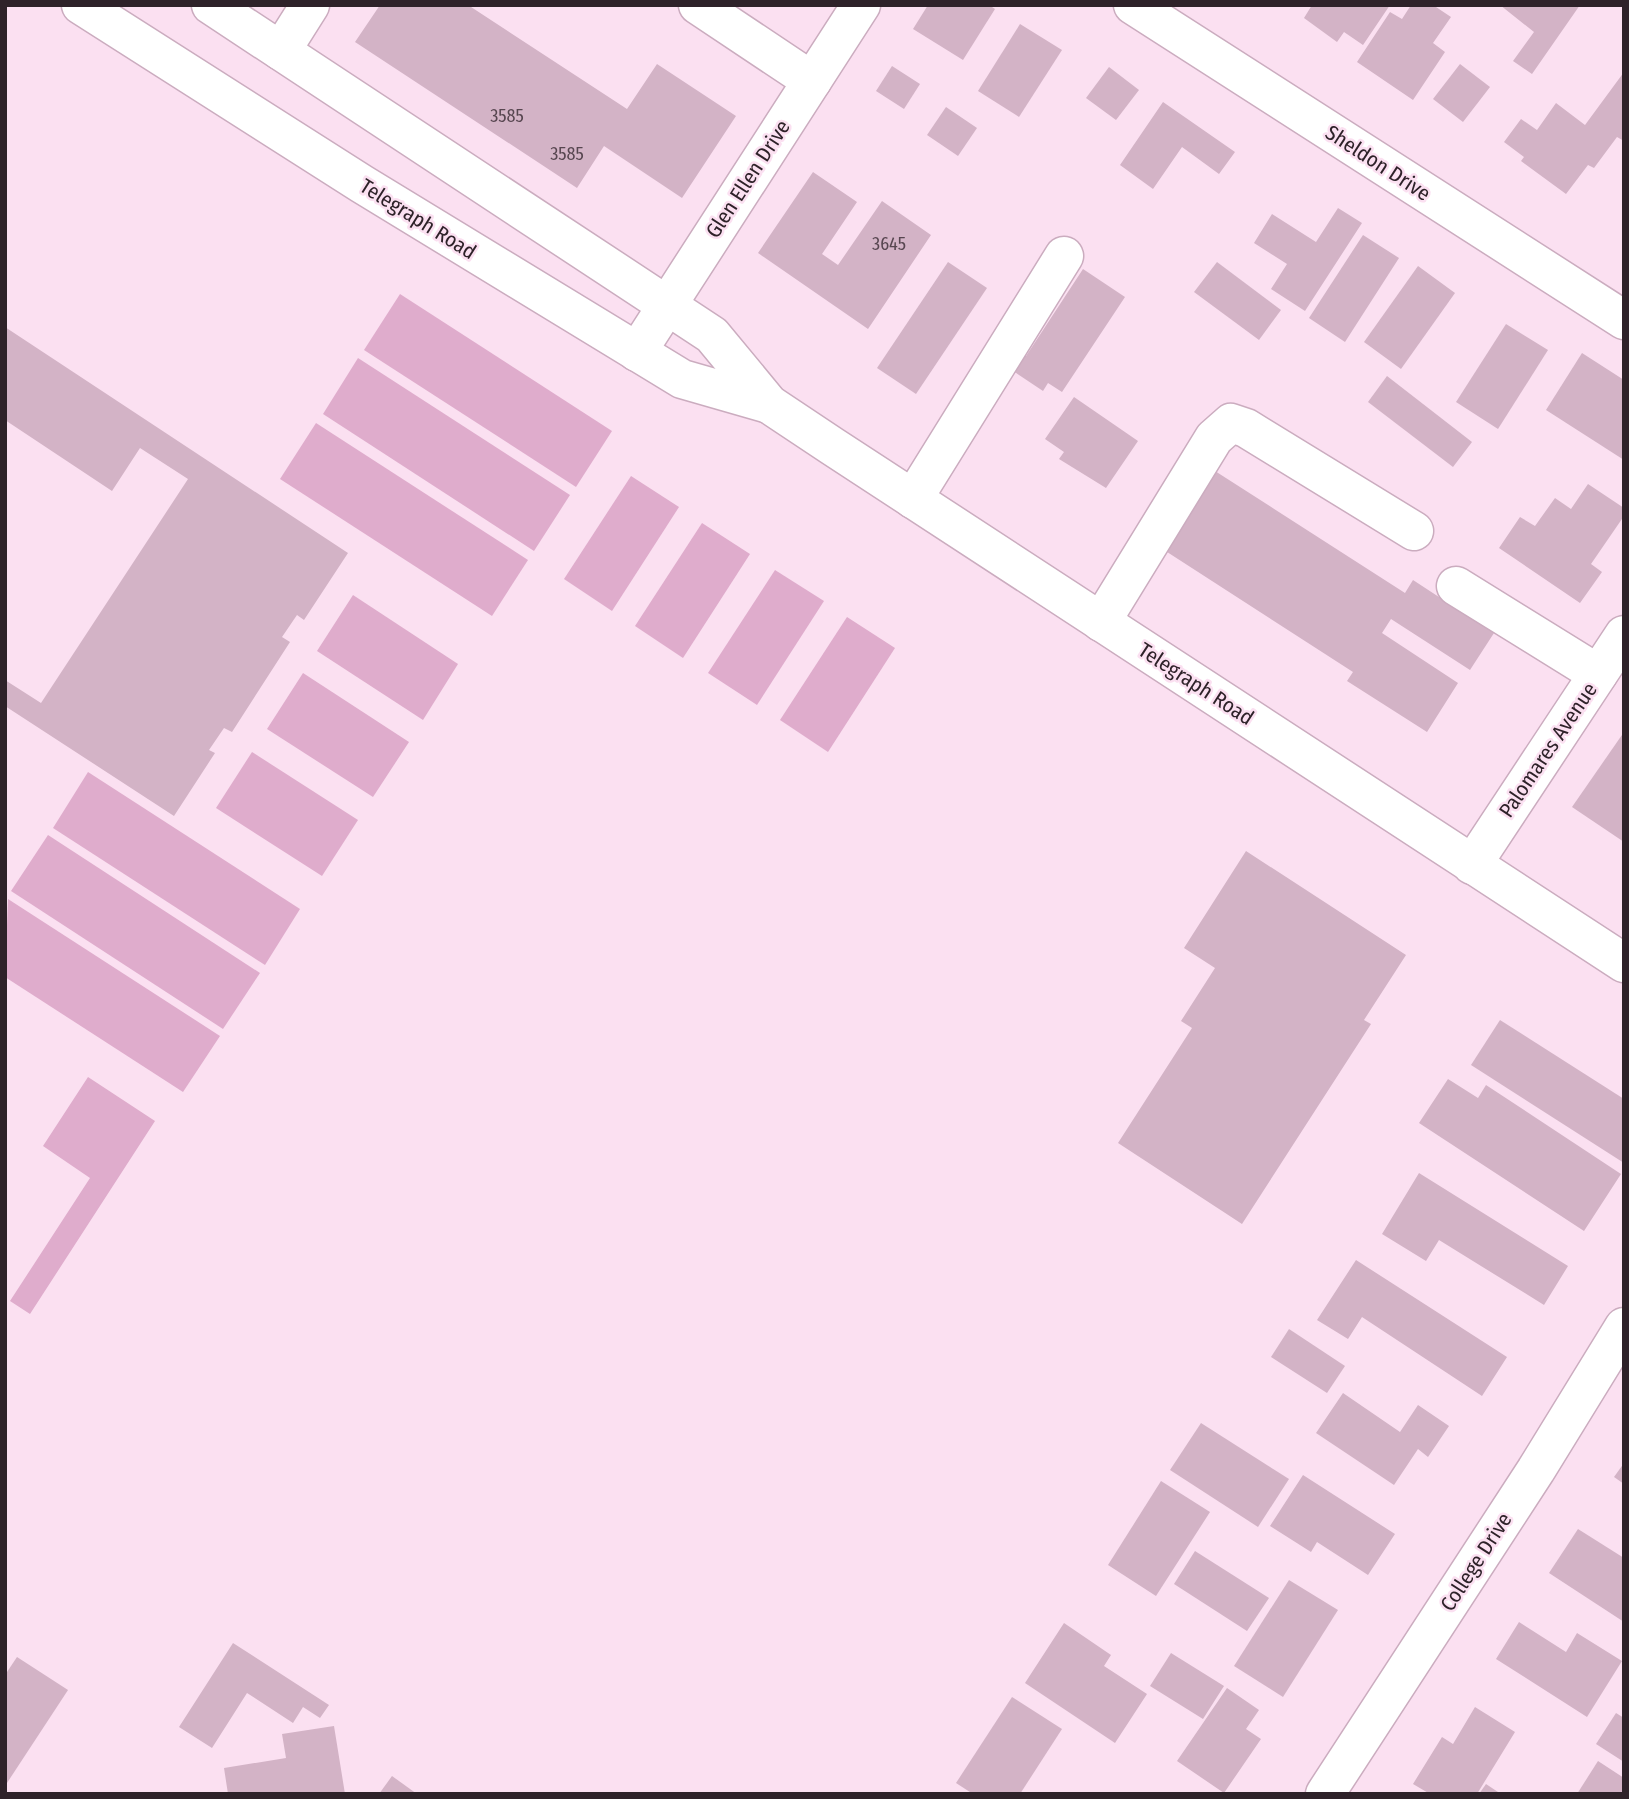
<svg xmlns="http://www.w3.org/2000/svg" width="1629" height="1799" viewBox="0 0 1629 1799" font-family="'Fira Sans Condensed',sans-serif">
	<rect width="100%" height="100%" fill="#fbe0f1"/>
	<!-- green -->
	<g fill="#dfaccc">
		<polygon points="400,294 612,431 576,487 364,350"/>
		<polygon points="358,358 570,495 534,551 323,414"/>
		<polygon points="316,423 528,560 492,616 280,479"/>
		<polygon points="631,476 679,507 612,611 564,579"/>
		<polygon points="702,523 750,554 683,658 635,626"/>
		<polygon points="775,570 824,601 757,705 708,673"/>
		<polygon points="353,595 458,664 423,720 317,651"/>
		<polygon points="847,617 895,648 828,752 780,720"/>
		<polygon points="303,673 409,742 373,797 267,729"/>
		<polygon points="252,752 358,820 322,876 216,808"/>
		<polygon points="88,772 300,909 265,965 53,828"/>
		<polygon points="48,835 260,973 223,1029 11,891"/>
		<polygon points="8,899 220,1036 183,1092 5,977"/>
		<polygon points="88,1077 155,1121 30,1314 10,1301 90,1178 43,1146"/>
	</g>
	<!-- building -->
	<g fill="#d3b3c6">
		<polygon points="380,5 468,5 627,109 657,64 736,116 682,198 604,146 577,188 355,42"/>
		<polygon points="928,5 989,5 995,9 963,60 913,29"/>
		<polygon points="1312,5 1390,5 1363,45 1344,32 1337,42 1304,18"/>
		<polygon points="1411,5 1433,5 1451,17 1433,43 1445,52 1413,100 1357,62 1390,12 1402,19"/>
		<polygon points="1500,5 1580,5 1532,74 1513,61 1534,32"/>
		<polygon points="1020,24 1062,50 1019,117 978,91"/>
		<polygon points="1460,64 1490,87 1463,122 1433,99"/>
		<polygon points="892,66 920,84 904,109 876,91"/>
		<polygon points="1109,67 1139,90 1116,120 1086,98"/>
		<polygon points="1624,72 1624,141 1617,137 1594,168 1588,165 1566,194 1521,161 1524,157 1504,142 1521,119 1537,130 1556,103 1585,125"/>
		<polygon points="1163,102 1235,152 1219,174 1182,147 1153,189 1120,165"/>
		<polygon points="946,107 977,128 958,156 927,135"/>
		<polygon points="813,172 857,202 822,254 838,265 882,201 931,235 868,329 758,253"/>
		<polygon points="1338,208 1362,223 1305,311 1271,289 1287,264 1254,243 1272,214 1316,242"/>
		<polygon points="1363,235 1399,258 1345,342 1309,318"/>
		<polygon points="948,262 987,288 916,394 877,368"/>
		<polygon points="1217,262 1281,310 1259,340 1194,292"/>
		<polygon points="1418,266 1455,293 1401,369 1364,342"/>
		<polygon points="1083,269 1125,297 1062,392 1048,383 1043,391 1010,369 1021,352 1026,356"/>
		<polygon points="1506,324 1548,350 1498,429 1456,402"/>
		<polygon points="5,327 348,553 304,620 297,615 282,637 290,642 232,732 224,728 209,750 215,753 174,816 5,706 5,680 41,703 188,479 140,448 112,491 5,420"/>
		<polygon points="1582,353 1624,380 1624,460 1546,410"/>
		<polygon points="1387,376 1472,442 1453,467 1368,402"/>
		<polygon points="1074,397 1138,441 1106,488 1059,459 1064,452 1045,439"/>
		<polygon points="1215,471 1405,593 1413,580 1494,633 1470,670 1391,619 1382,633 1458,683 1427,732 1347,681 1353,672 1164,550"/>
		<polygon points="1588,484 1624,508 1624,516 1591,564 1602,572 1580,603 1499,548 1520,517 1535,526 1555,498 1571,509"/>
		<polygon points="1624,732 1624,842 1572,807"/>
		<polygon points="1246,851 1406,955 1364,1020 1371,1024 1242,1224 1118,1143 1192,1028 1181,1021 1215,968 1184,948"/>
		<polygon points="1500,1020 1624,1099 1624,1163 1471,1065"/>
		<polygon points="1448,1079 1478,1098 1486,1085 1621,1174 1584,1231 1419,1123"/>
		<polygon points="1419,1173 1568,1266 1544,1305 1439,1240 1426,1261 1382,1234"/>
		<polygon points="1356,1260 1507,1357 1482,1396 1362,1317 1348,1339 1317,1320"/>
		<polygon points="1289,1329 1345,1366 1327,1393 1271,1357"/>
		<polygon points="1343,1393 1400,1432 1418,1405 1449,1426 1428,1457 1418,1449 1394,1485 1316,1433"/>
		<polygon points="1201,1423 1289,1479 1258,1527 1170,1470"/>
		<polygon points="1624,1463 1624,1484 1614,1477"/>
		<polygon points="1303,1475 1395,1534 1368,1575 1317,1542 1311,1552 1270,1526"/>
		<polygon points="1161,1481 1210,1512 1156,1596 1108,1565"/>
		<polygon points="1578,1529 1624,1558 1624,1622 1549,1573"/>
		<polygon points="1195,1551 1269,1598 1247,1631 1174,1584"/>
		<polygon points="1289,1580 1338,1610 1283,1697 1234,1666"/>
		<polygon points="1519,1622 1566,1652 1577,1633 1622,1661 1587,1717 1496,1659"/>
		<polygon points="1064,1623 1111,1655 1104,1666 1147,1694 1115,1743 1025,1683"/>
		<polygon points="233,1643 329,1705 320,1718 303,1707 293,1723 247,1693 212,1748 179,1727"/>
		<polygon points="1171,1653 1224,1686 1203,1719 1150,1686"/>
		<polygon points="17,1657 68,1690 5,1786 5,1675"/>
		<polygon points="1227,1688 1259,1710 1246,1729 1261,1739 1224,1793 1177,1761"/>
		<polygon points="1012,1697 1062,1729 1020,1794 973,1794 956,1783"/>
		<polygon points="1475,1707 1515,1732 1477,1794 1430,1794 1413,1784 1442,1737 1453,1744"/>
		<polygon points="1616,1713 1624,1718 1624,1762 1596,1744"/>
		<polygon points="334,1726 345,1794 228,1794 224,1768 286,1758 282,1734"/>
		<polygon points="1598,1761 1624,1778 1624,1794 1577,1794"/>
		<polygon points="392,1776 417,1794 379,1794"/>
		<polygon points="1486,1784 1501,1794 1479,1794"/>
	</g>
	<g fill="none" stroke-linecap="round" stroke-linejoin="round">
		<!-- minor casing -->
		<g stroke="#cbacbf" stroke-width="41">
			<g id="minor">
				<polyline points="698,5 812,81"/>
				<polyline points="1133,5 1624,320"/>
				<polyline points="281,51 310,5"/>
				<polyline points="637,352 861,5"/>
				<polyline points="913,499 1064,256"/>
				<polyline points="1456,586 1598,674"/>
				<polyline points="1101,622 1214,438 1231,423 1246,428 1414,531"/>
				<polyline points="1472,865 1624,635"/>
				<polyline points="1325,1794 1536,1470 1624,1327"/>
			</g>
		</g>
		<!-- major casing -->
		<g stroke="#cbacbf" stroke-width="41">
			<g id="major">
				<polyline points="81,5 362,184 682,379 769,404"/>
				<polyline points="211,5 712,335 769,404 832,446 1624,963"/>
			</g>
		</g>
		<!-- minor -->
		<use href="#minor" stroke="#fff" stroke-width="38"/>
		<!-- major -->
		<use href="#major" stroke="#fff" stroke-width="38"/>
	</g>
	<g text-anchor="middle" stroke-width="5" stroke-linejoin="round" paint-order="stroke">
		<!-- number labels -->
		<g font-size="18" fill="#574650">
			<text x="507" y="122">3585</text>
			<text x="567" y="160">3585</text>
			<text x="889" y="250">3645</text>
		</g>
		<!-- street labels -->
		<g font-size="21" fill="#2e2229" stroke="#fbe0f1">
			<text transform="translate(1378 163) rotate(33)" y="7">Sheldon Drive</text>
			<text transform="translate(748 179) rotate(-57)" y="7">Glen Ellen Drive</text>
			<text transform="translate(418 219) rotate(32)" y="7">Telegraph Road</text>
			<text transform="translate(1196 684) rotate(33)" y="7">Telegraph Road</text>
			<text transform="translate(1548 750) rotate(-56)" y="7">Palomares Avenue</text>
			<text transform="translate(1476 1562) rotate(-57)" y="7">College Drive</text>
		</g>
	</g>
	<!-- border -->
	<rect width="1629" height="1799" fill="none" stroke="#2e2229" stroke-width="14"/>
</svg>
